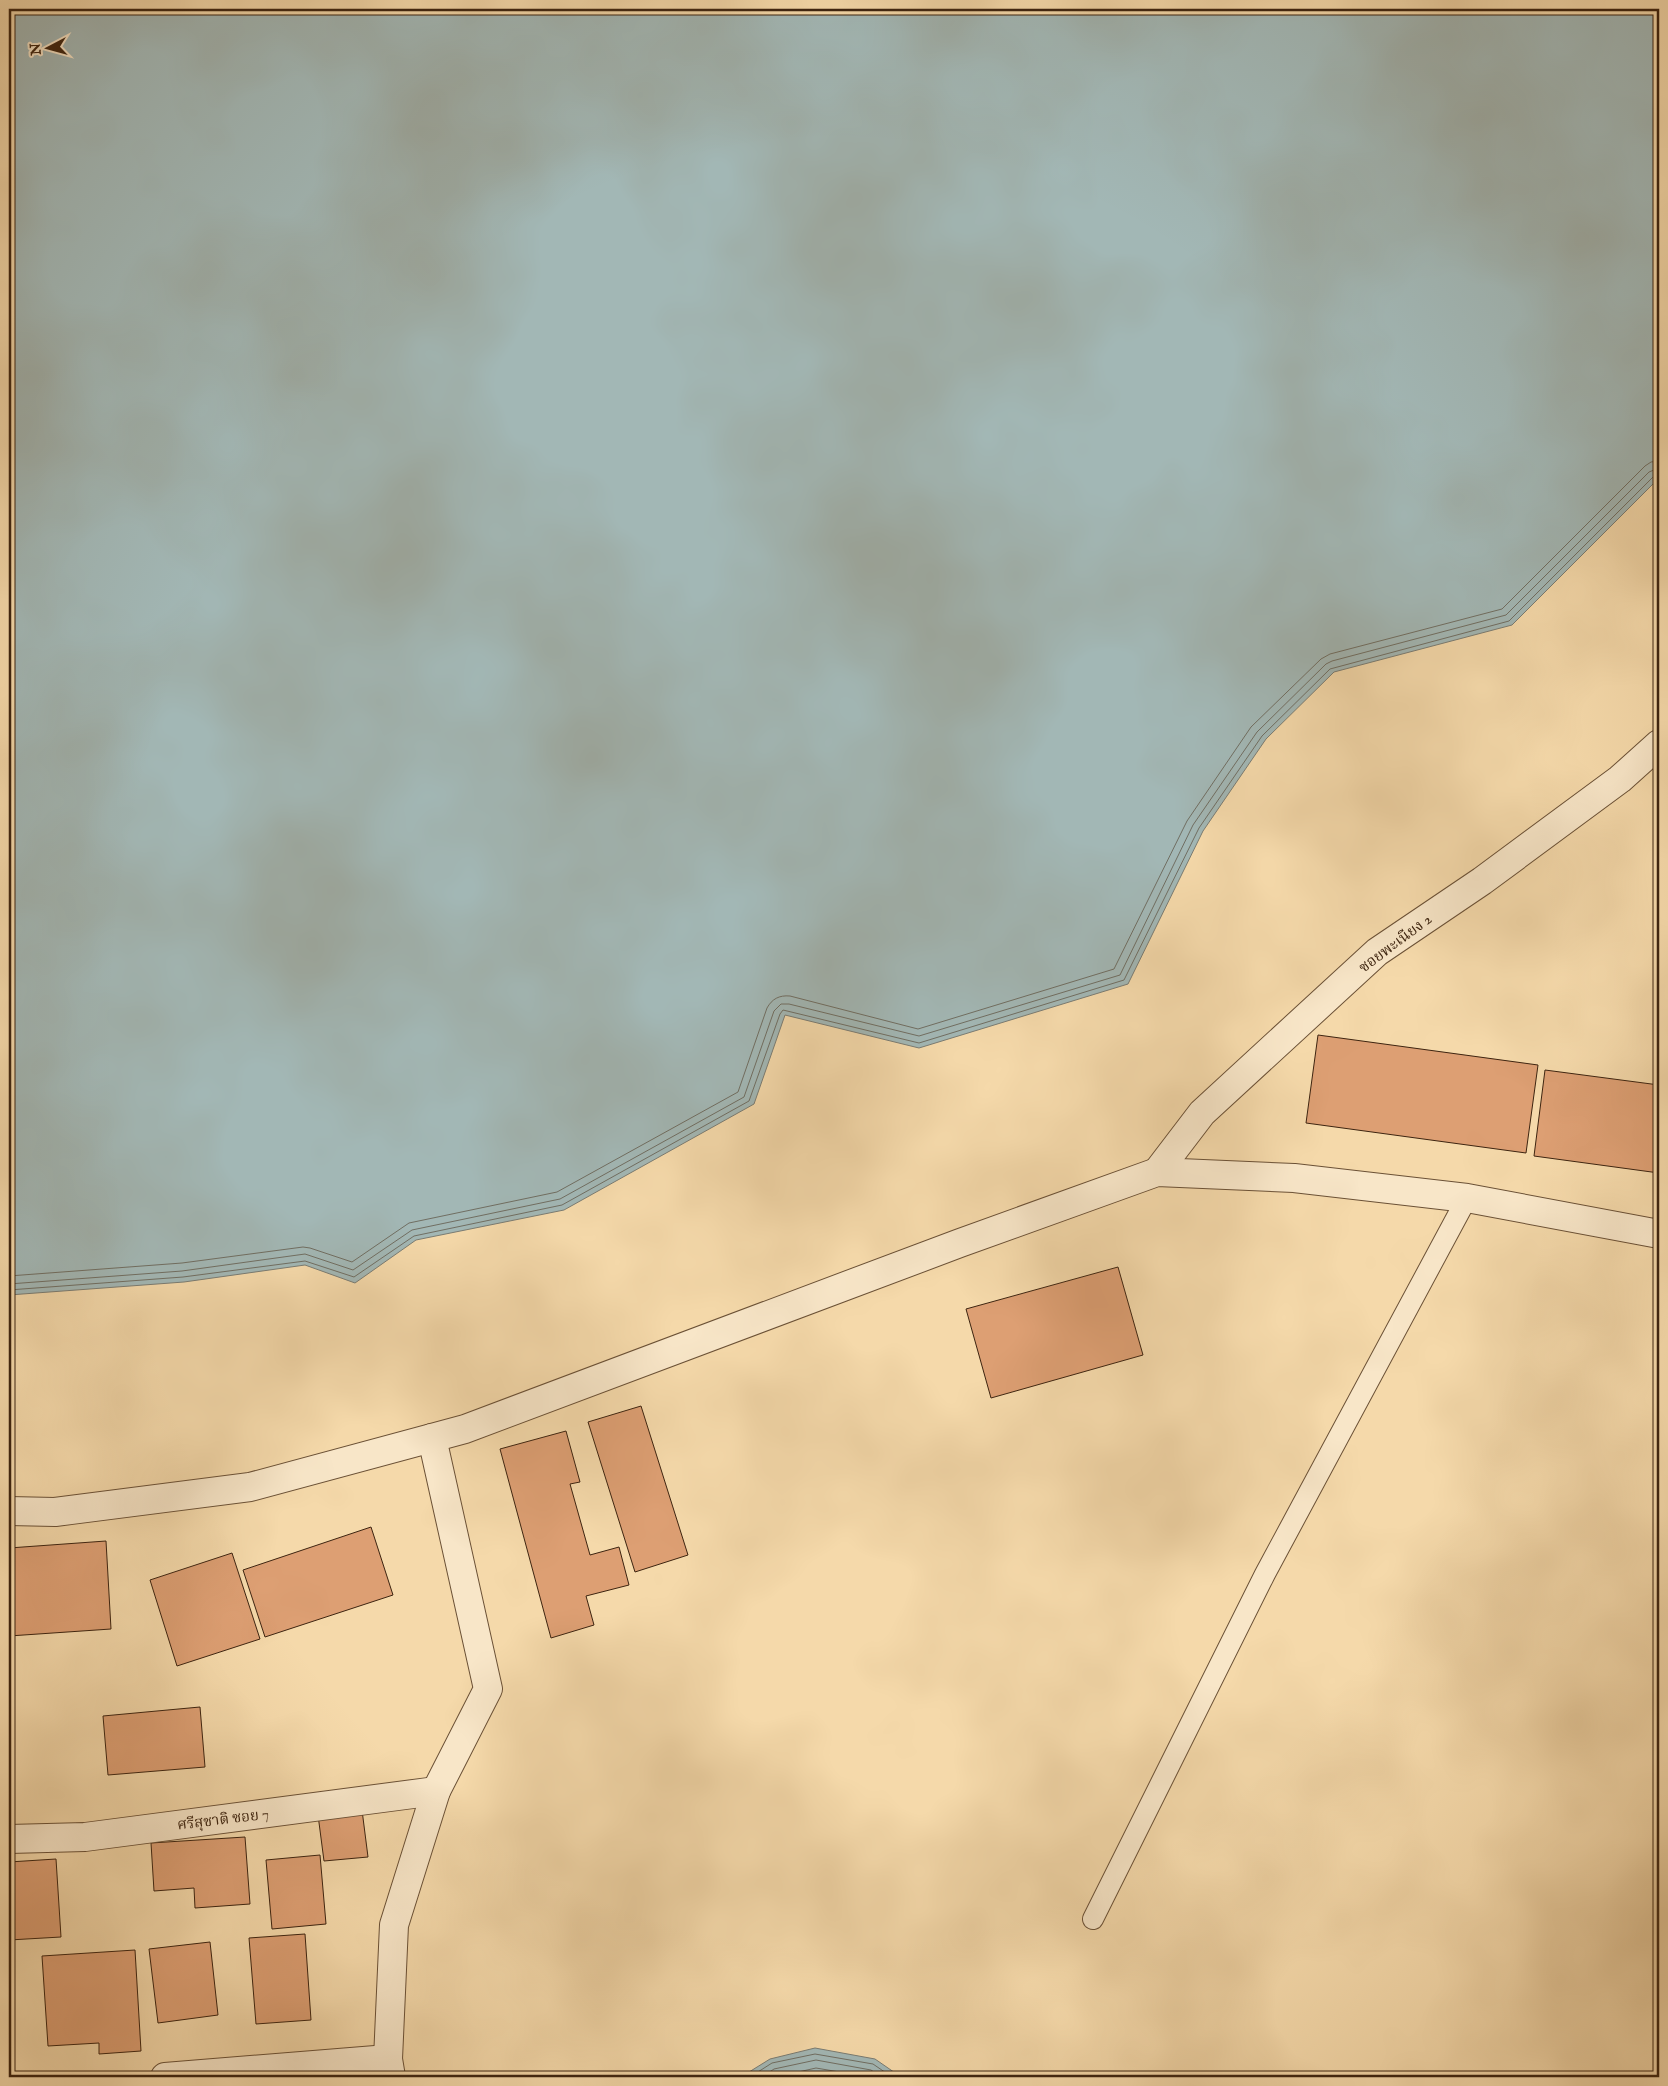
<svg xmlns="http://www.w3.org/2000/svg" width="1668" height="2086" viewBox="0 0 1668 2086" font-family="'IM FELL English','Noto Serif Thai',serif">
	<rect width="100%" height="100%" fill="#f5d9aa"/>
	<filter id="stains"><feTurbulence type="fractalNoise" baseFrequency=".004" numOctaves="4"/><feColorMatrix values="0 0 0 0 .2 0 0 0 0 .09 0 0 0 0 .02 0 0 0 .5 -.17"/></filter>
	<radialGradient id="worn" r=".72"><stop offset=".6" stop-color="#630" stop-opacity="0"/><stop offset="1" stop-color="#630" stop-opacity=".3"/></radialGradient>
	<!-- water -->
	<g fill="#a2b7b5" stroke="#7a7c73">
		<polygon points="9,9 1659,9 1659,478 1512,625 1334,672 1266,739 1203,831 1128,984 919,1048 785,1015 754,1104 564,1210 416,1240 355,1283 305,1265 184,1282 9,1295"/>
		<polygon points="815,2048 875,2059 901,2077 741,2077 770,2059"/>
	</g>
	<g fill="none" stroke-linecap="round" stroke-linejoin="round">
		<!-- shore -->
		<g stroke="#706e62" stroke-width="1">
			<path d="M9,1276L182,1263L303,1247L310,1248L352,1262L409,1223L557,1192L738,1092L767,1008C772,999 779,995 790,996L918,1029L1114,969L1187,821L1251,727L1321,659L1330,654L1502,609L1645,466L1651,462L1659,461"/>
			<polyline points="9,1284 182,1271 305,1254 353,1270 412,1230 560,1199 744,1097 774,1011 781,1004 789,1004 919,1036 1120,975 1193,825 1257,732 1326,664 1332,661 1506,615 1649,472 1659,468"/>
			<polyline points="9,1290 183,1277 305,1261 354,1277 414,1236 562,1205 749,1101 780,1014 783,1010 919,1043 1124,980 1199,828 1262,736 1330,669 1509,621 1654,476 1659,475"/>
			<polyline points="750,2077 772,2063 815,2054 873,2064 892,2077"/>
			<polyline points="762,2077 774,2069 816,2060 871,2070 881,2077"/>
			<polyline points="776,2077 816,2068 869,2077"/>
		</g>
	</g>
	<!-- building -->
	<g fill="#dd9f73" stroke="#3d2410">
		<polygon points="1318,1035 1538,1065 1526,1153 1306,1123"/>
		<polygon points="1545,1070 1659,1085 1659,1173 1534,1156"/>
		<polygon points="1118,1267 1143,1355 991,1398 966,1309"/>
		<polygon points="641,1406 688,1555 635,1572 588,1422"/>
		<polygon points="566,1431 580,1482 570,1484 590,1555 619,1547 629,1585 586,1596 594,1625 551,1638 500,1449"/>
		<polygon points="371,1527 393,1595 265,1637 243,1570"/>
		<polygon points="106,1541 111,1629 9,1636 9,1548"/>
		<polygon points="232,1553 260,1639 177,1666 150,1580"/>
		<polygon points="200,1707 205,1767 108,1775 103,1716"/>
		<polygon points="362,1810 368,1857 324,1861 318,1815"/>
		<polygon points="245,1837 250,1904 195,1908 194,1888 154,1891 151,1843"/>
		<polygon points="320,1855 326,1924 272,1929 266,1860"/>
		<polygon points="56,1859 61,1937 9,1940 9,1862"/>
		<polygon points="305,1934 311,2020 256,2024 249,1938"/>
		<polygon points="210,1942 218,2015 158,2023 149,1949"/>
		<polygon points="135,1950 141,2051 99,2054 99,2043 48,2046 42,1956"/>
	</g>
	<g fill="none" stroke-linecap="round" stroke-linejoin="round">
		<!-- service casing -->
		<g stroke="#6b5136" stroke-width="22">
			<polyline id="service" points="1093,1919 1265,1574 1467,1198"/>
		</g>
		<!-- minor casing -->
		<g stroke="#6b5136" stroke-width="30">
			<g id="minor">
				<polyline points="1157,1172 1202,1113 1377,952 1482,881 1620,779 1659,744"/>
				<polyline points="9,1839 85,1837 436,1791"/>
				<polyline points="165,2077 388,2059"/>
				<polyline points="391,2077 388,2059 394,1925 436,1791 488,1689 432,1438"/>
			</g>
		</g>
		<!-- tertiary casing -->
		<g stroke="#6b5136" stroke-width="30">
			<polyline id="tertiary" points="9,1511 55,1512 250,1487 465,1429 960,1243 1157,1172 1294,1178 1467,1198 1659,1234"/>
		</g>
		<!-- service -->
		<use href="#service" stroke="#f8e6c8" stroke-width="20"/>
		<!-- minor -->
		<use href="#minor" stroke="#f8e6c8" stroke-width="28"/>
		<!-- tertiary -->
		<use href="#tertiary" stroke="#f8e6c8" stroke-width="28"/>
	</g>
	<g text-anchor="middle" stroke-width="4" stroke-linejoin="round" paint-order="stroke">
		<!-- street labels -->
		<g font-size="15" fill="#3d2410" stroke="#f8e6c8">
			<text transform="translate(1395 943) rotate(-37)" y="5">ซอยพะเนียง 2</text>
			<text transform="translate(223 1819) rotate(-7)" y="5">ศรีสุชาติ ซอย 7</text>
		</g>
	</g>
	<!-- margin -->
	<rect width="1668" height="2086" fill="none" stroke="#f5d9aa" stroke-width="30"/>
	<rect x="10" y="10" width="1648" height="2066" fill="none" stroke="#3d2410" stroke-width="2.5"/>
	<rect x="15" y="15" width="1638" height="2056" fill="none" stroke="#3d2410"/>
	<!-- north arrow -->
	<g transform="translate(48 48) rotate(264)" stroke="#f8e6c8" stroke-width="4" paint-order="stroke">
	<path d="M0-4L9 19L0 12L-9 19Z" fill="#3d2410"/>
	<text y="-8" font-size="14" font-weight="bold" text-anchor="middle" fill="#3d2410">N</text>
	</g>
	<rect width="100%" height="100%" filter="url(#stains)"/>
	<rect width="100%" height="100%" fill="url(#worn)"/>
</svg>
